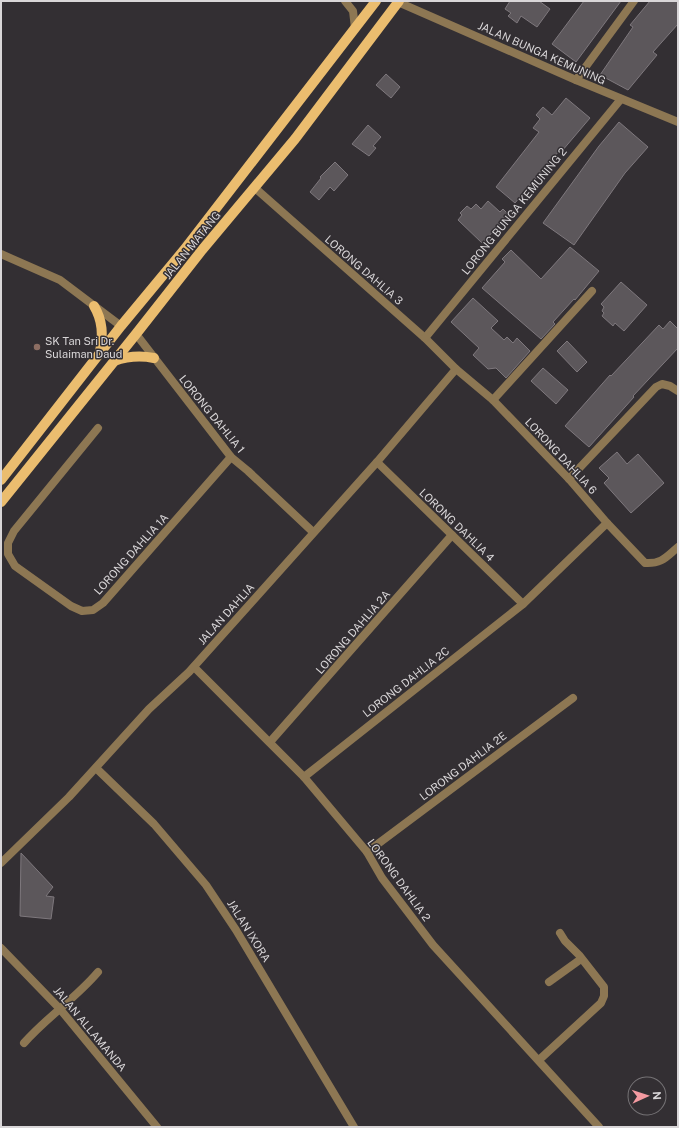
<svg xmlns="http://www.w3.org/2000/svg" width="679" height="1128" viewBox="0 0 679 1128" font-family="'Public Sans',sans-serif">
	<rect width="100%" height="100%" fill="#332f33"/>
	<!-- building -->
	<g fill="#5c575b" stroke="#7e787d">
		<polygon points="510,1 539,1 550,9 537,27 521,16 517,23 508,16 511,13 505,9"/>
		<polygon points="584,1 621,1 576,62 552,44"/>
		<polygon points="650,1 678,1 678,24 653,52 657,55 628,90 600,75 633,27 630,25"/>
		<polygon points="386,74 400,87 391,98 376,85"/>
		<polygon points="566,98 590,118 562,151 560,150 515,203 496,187 539,132 533,128 540,119 536,115 543,107 552,115"/>
		<polygon points="619,122 648,147 625,173 574,245 543,223 599,146"/>
		<polygon points="368,125 381,137 373,146 376,148 369,156 352,144"/>
		<polygon points="335,162 348,175 334,191 330,187 319,200 310,192 321,178 320,177"/>
		<polygon points="488,201 500,212 503,209 509,215 482,243 458,220 462,215 460,213 467,206 471,209 476,204 481,209"/>
		<polygon points="570,247 599,271 575,300 574,299 553,322 555,324 541,339 482,288 505,262 502,259 511,250 541,279"/>
		<polygon points="621,282 647,305 624,331 615,323 613,326 602,316 604,313 602,311 604,307 601,304"/>
		<polygon points="473,298 498,321 491,328 504,340 507,337 513,343 517,338 530,351 506,378 496,368 488,369 473,355 479,348 451,322"/>
		<polygon points="670,321 678,329 678,348 633,396 634,397 589,447 565,426 610,375 611,376 659,325 663,329"/>
		<polygon points="567,341 587,362 577,372 557,351"/>
		<polygon points="543,368 568,390 556,404 531,381"/>
		<polygon points="617,452 627,464 638,454 664,483 631,513 604,483 609,478 599,468"/>
		<polygon points="21,853 53,887 46,896 54,897 51,919 20,916"/>
	</g>
	<g fill="none" stroke-linecap="round" stroke-linejoin="round">
		<!-- street -->
		<g stroke="#8d7753" stroke-width="8">
			<polyline points="345,1 353,11 355,28"/>
			<polyline points="398,2 576,80 678,122"/>
			<polyline points="576,80 634,1"/>
			<path d="M255,188L425,338L456,369L493,400L569,479L607,523L645,563C662,564 666,557 678,547"/>
			<polyline points="1,254 60,280 121,326"/>
			<polyline points="136,334 231,457 248,471 313,532"/>
			<polyline points="425,338 621,99"/>
			<polyline points="493,400 592,291"/>
			<polyline points="98,428 14,531 8,543 8,554 15,566 71,606 82,611 93,610 103,603 231,457"/>
			<polyline points="377,462 523,604"/>
			<polyline points="569,479 656,387 662,384 670,386 678,391"/>
			<polyline points="194,667 304,777 367,852 382,878 433,945 599,1127"/>
			<polyline points="270,742 452,535"/>
			<polyline points="96,768 154,824 206,885 236,930 354,1127"/>
			<polyline points="304,777 523,604 607,523"/>
			<polyline points="367,852 573,698"/>
			<polyline points="1,863 69,797 149,709 189,672 377,462 456,369"/>
			<polyline points="1,948 60,1009 157,1127"/>
			<polyline points="549,982 581,959"/>
			<path d="M24,1043C47,1017 76,998 98,972"/>
			<polyline points="539,1060 601,1003 604,996 604,987 579,955 565,941 560,933"/>
		</g>
		<!-- primary -->
		<g stroke="#ebbd6f" stroke-width="10">
			<path d="M94,306C103,321 103,335 100,352"/>
			<path d="M114,361C128,356 139,355 154,358"/>
			<polyline points="1,480 121,326 184,250 376,1"/>
			<polyline points="1,502 136,334 202,250 295,139 399,1"/>
		</g>
	</g>
	<!-- markers -->
	<circle fill="#8d6e63" stroke="#332f33" stroke-width="1.5" cx="37" cy="347" r="4"/>
	<g text-anchor="middle" stroke-width="3" stroke-linejoin="round" paint-order="stroke">
		<!-- street labels -->
		<g font-size="11" fill="#d9d6d8" stroke="#332f33">
			<text transform="translate(542 53) rotate(24)" y="4">JALAN BUNGA KEMUNING</text>
			<text transform="translate(514 211) rotate(-51)" y="4">LORONG BUNGA KEMUNING 2</text>
			<text transform="translate(192 245) rotate(-51)" y="4">JALAN MATANG</text>
			<text transform="translate(364 270) rotate(41)" y="4">LORONG DAHLIA 3</text>
			<text transform="translate(212 414) rotate(51)" y="4">LORONG DAHLIA 1</text>
			<text transform="translate(561 456) rotate(47)" y="4">LORONG DAHLIA 6</text>
			<text transform="translate(457 525) rotate(44)" y="4">LORONG DAHLIA 4</text>
			<text transform="translate(131 554) rotate(-48)" y="4">LORONG DAHLIA 1A</text>
			<text transform="translate(226 614) rotate(-48)" y="4">JALAN DAHLIA</text>
			<text transform="translate(353 632) rotate(-49)" y="4">LORONG DAHLIA 2A</text>
			<text transform="translate(406 682) rotate(-38)" y="4">LORONG DAHLIA 2C</text>
			<text transform="translate(463 766) rotate(-37)" y="4">LORONG DAHLIA 2E</text>
			<text transform="translate(399 880) rotate(54)" y="4">LORONG DAHLIA 2</text>
			<text transform="translate(249 931) rotate(58)" y="4">JALAN IXORA</text>
			<text transform="translate(90 1029) rotate(50)" y="4">JALAN ALLAMANDA</text>
		</g>
		<!-- poi labels -->
		<g font-size="11" fill="#d9d6d8" stroke="#332f33" text-anchor="start">
			<text x="45" y="345">SK Tan Sri Dr.<tspan x="45" dy="13">Sulaiman Daud</tspan></text>
		</g>
	</g>
	<!-- border -->
	<rect width="679" height="1128" fill="none" stroke="#d9d6d8" stroke-width="4"/>
	<!-- north arrow -->
	<g transform="translate(647 1096) rotate(87)"><circle r="19" fill="#332f33" stroke="#757275"/>
	<path d="M0-3L7 15L0 10L-7 15Z" fill="#f49aa1"/>
	<text y="-6" font-size="11" font-weight="bold" text-anchor="middle" fill="#d9d6d8">N</text>
	</g>
</svg>
